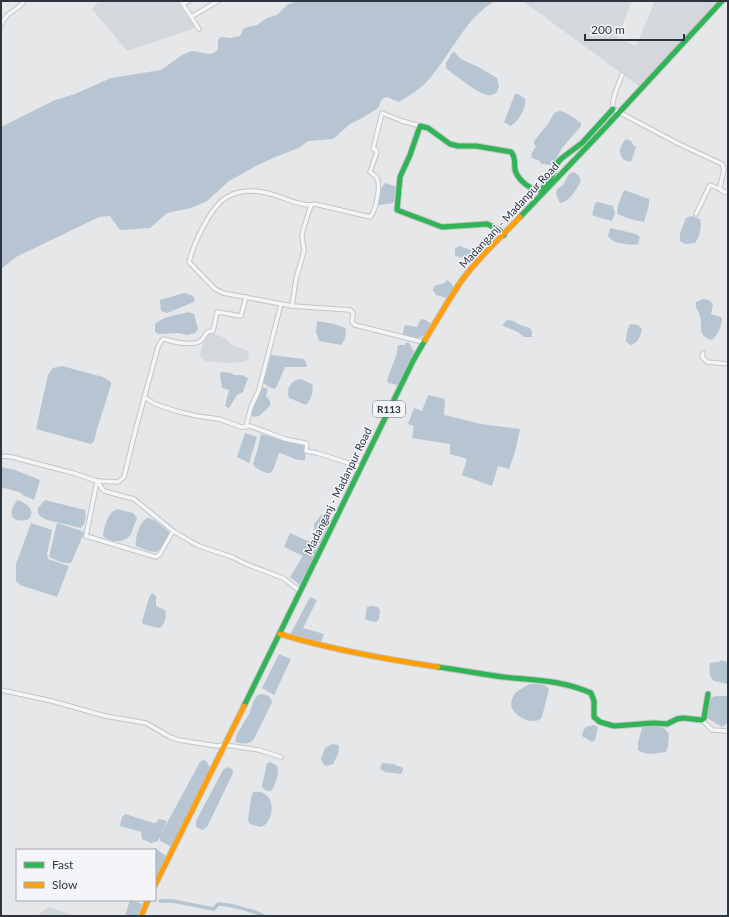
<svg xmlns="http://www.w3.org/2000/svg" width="729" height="917" viewBox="0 0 729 917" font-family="Lato,sans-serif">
	<rect width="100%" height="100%" fill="#e5e7e9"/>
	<!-- built -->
	<g fill="#d4d7dc">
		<polygon points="99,1 177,1 195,28 127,51 92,9"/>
		<polygon points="523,1 632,1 617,38 636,46 655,1 723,1 640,87"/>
		<polygon points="212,333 225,338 232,345 245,349 249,353 247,360 243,362 227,363 206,361 202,359 200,355 203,344 208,334"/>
		<polygon points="48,907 75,916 37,916"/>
	</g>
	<!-- water -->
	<g fill="#b7c4d1">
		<path d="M297,1H495C466,17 451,54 430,78C422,88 410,95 399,102L387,97L382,99L378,108L364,117L350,124L333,139L308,141L299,148L275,157L256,166L229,181L207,201L191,208L167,213L150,228L120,230L110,216L99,217L16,257L1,269V127L55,100L75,94L111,78L161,70L182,55L192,51L209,54L214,53L218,49V40L221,37L231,38L240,36L244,28L257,25L267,18L277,15L287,5Z"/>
		<path d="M454,52L461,59L480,68L497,78L499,86C498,91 496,95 491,95C481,97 457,76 448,70L446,68V63L452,53Z"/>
		<path d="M515,94H518L525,99C527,107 517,124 510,126L504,122Z"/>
		<path d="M560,111C567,112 575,119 581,123V126L562,148L555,161L551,165L541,164L540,161L532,158L531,155L536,146L534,144V141L548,124L554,113Z"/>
		<path d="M626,139L631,141L633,145L636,147L631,162L624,160C617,152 620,146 626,139Z"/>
		<path d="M573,172C578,174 582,178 580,183C575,191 570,201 560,203L556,194L557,189L563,185L569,174Z"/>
		<path d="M385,183L397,187C396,191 395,200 393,203L379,205L378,204L379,191Z"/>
		<polygon points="624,190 649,199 649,205 644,222 630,219 617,214 618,205"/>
		<polygon points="598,202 613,206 615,213 612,221 604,219 592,215 595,203"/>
		<path d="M691,216L700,219C702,227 700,236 695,243L685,244L680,241V233L686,218Z"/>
		<path d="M610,228L636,234L640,237L638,244C630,246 611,243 608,236Z"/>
		<polygon points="459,246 474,251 476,256 472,262 469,262 464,258 455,256 455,249"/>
		<polygon points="447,280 451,283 454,288 450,296 447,298 436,295 433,290 434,286 445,283"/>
		<polygon points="184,293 191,295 195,298 194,302 167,313 161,311 160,300"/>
		<path d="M703,299L709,300L713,304L711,314L721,317L722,319C722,326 717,336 712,340C697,336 703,328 700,317C699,310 695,310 696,302Z"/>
		<path d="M189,312L194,314L198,329L195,333L187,335L179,333L159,334L155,332V324C163,316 178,315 189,312Z"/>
		<path d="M421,319L426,320L431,324C430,327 429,329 427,332C420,341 412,338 403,334L404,327L406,325L417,327Z"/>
		<polygon points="507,320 514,321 520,325 530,328 532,332 532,337 524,337 518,332 503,326 503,324"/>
		<path d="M317,321L334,324L345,328C347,333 345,341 341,345L319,341L316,332Z"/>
		<path d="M630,324L638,325L642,329C641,335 638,343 631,345L626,342C626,336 627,330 630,324Z"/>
		<polygon points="407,342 409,343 414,352 401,383 398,385 388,383 387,380 397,353 398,345 405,345"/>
		<path d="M271,355L304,359L307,365L306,367H285C283,372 277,386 275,389L269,387L263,383Z"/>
		<polygon points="62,366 103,377 111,382 111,385 98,426 94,441 91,444 36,429 48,375 53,368"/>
		<polygon points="223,372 231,373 234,375 242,375 248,378 243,392 237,395 229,408 225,406 229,390 222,388 220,374 220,373"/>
		<path d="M300,379L312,384C314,391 311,400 306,405L289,398C286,389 290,381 300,379Z"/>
		<polygon points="262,387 268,389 266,396 270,401 270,406 259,416 254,417 251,415 252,411"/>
		<polygon points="428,395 445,399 444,415 481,424 520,429 515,452 509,469 498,466 492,486 462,475 467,459 450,454 450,444 412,438 414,426 408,424 414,408 422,411"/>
		<polygon points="245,433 257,437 249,463 237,457"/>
		<path d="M261,434L297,444L305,445C305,450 306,455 305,460C297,462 288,455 279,453L273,470L270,473C264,473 256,469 253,464L258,448Z"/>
		<polygon points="1,467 15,470 40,480 34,500 25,496 19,492 1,487"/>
		<path d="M18,500C26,504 36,509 29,519C13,525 5,513 18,500Z"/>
		<path d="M45,500L85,510C86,517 86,523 81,528L47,520L40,516L38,513V508Z"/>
		<path d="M117,509L133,513L137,518L130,536C121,543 112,543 103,536C104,527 108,512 117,509Z"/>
		<polygon points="322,514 330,517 331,521 320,543 312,540 316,532 314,529 314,524"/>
		<path d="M148,518L154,520L169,532C169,540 162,547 156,552L148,551L136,546C135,538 139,521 148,518Z"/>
		<polygon points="31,523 52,530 47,554 48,559 69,566 57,597 20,585 16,581 16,564"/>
		<path d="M57,523L82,531L84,533L71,563C63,564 56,560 49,557Z"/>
		<polygon points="290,533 319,546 300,585 290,577 303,556 284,547"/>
		<path d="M152,593L156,596V606L165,610C167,615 165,624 160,628H158L143,624L142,622L149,598Z"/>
		<polygon points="310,597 317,600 303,628 324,634 320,645 290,635"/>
		<polygon points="373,606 377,607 380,610 379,619 376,622 367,620 365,619 367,607"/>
		<polygon points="279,654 291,659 274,695 262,688"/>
		<path d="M721,660L728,662V684L714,681C709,677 709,669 710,663L719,662Z"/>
		<path d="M529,684C536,684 545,683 549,689L542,717C537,728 501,715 514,695C516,691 525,687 529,684Z"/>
		<path d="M262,694L269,696L272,702L254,739C249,745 242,744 235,742L237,734L249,714L254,700L258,695Z"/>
		<polygon points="716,696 728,696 728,723 722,727 707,718 710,698"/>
		<polygon points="594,725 598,727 595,740 592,742 582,736 583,731 586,727"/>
		<path d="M657,725L665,729L669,734L668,747L666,752C658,753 645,756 638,750V743L642,728L646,726Z"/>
		<polygon points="332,744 338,745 339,748 338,754 333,764 327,766 324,765 321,759 325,748"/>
		<polygon points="203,760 206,761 211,769 173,847 160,841 160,837 158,841 151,843 142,839 141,832 120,826 122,817 125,814 154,823 157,822 159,819 167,821 161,834 200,762"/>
		<path d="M270,762L276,765C281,772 275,785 271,791C267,791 263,790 262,786L267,763Z"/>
		<polygon points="382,763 393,764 403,768 403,770 401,774 385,772 380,769"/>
		<polygon points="227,767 232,769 233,773 207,827 202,830 196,827 196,821 223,770"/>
		<path d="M253,792C278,789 275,822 261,827L250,824L248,821L251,798Z"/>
		<polygon points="155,848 166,856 155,881 154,850"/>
		<polygon points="130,900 142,904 137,916 125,916"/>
	</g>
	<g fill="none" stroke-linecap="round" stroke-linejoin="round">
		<!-- canal -->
		<path stroke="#b7c4d1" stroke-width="3.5" d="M160,901H173L214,909L218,904C227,904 256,911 263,916"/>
		<!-- street casing -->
		<g stroke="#c3c5c7" stroke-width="5.5">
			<g id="street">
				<polyline points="181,1 199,29"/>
				<polyline points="183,4 189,1"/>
				<polyline points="191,17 218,1"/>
				<path d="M1,25C7,10 16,13 24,1"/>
				<path d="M622,75C619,84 611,98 613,109L679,144L722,164L724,169L720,187L722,191L728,193"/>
				<path d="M311,205C296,205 281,196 267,193C254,190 239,190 227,197C210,207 194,243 189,262L215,289L223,293L292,306L350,310L353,313L352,322L355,325L423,342"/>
				<polyline points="696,214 710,185 722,190"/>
				<path d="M292,306L296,279L304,251L302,236L303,230L311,205L315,204L370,217C376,211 381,186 377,178C375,175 372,174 370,172L377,152L376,150L373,149L382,113L402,121L420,126"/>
				<polyline points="703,353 702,357 707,362 728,364"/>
				<polyline points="144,397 155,404 176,411 197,416 219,419 241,427 250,426 285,439 305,443 307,444 306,451 317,453 361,467"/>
				<polyline points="246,427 251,407 259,390 281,304"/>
				<polyline points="1,456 12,457 73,473 97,481 86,536 156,557 160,554 173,531"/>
				<path d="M97,481L118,482L124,477L136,428L158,347L162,340L164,339C174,342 189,346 199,342C203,340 205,335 207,332L213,331L217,312L241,316L246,297"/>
				<polyline points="97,481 104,491 134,499 173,531 190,541 199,546 232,557 246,564 283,578 300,591"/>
				<polyline points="1,690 52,701 105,716 146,723 170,737 179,740 217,746 225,745 259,750 281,757"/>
				<polyline points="702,720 712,730 728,731"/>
			</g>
		</g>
		<!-- fast casing -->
		<g stroke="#c3c5c7" stroke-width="7">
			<g id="fast">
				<polyline points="520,217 602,131 722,1"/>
				<path d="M504,235L498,229L487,224L442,227L397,210L400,177L410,155L420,126L428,128L450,144L458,146H476L511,152C516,157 514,163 515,170C518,180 531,191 541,190L549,182L558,162L562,158L582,143L613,109"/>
				<path d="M438,667C460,670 481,674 503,677C533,680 562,680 591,693L594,701V717L600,722L614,726L654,723L667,724L677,719L683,718L702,720L704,718L708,694"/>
				<polyline points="244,706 413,361 425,340"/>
			</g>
		</g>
		<!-- slow casing -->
		<g stroke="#c3c5c7" stroke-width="7">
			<g id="slow">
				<path d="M425,340C437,320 449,299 462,280C479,257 501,237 520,217"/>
				<path d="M280,634C332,650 384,659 438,667"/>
				<polyline points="155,885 244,706"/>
				<polyline points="141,916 148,900"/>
			</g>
		</g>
		<!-- street -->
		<use href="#street" stroke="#f4f5f6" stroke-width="3.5"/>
		<!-- fast -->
		<use href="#fast" stroke="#30b455" stroke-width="5"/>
		<!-- slow -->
		<use href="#slow" stroke="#ff9f0a" stroke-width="5"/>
	</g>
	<g text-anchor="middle" stroke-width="3" stroke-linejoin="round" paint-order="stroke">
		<!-- shield labels -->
		<rect fill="#f4f5f8" stroke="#696f78" stroke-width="1" x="373" y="401" width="32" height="16" rx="3"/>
		<g font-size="10" font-weight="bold" fill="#2d3541">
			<text x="389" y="413">R113</text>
		</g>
		<!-- street labels -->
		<g font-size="11" fill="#2d3541" stroke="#f4f5f8">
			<text transform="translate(509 215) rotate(-47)" y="4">Madanganj - Madanpur Road</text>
			<text transform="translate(338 491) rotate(-64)" y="4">Madanganj - Madanpur Road</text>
		</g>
	</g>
	<!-- border -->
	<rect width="729" height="917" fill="none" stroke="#2d3541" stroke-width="4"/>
	<!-- legend -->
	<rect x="16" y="849" width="140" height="52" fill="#f4f5f8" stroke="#a4a8af"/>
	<rect x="24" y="862" width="20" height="6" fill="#30b455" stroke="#a4a8af"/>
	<text x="52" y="869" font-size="12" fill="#2d3541">Fast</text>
	<rect x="24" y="882" width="20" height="6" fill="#ff9f0a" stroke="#a4a8af"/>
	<text x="52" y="889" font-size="12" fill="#2d3541">Slow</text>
	<!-- scale -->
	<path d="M585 34v6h99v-6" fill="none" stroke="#2d3541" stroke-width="2"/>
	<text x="591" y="34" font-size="12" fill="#2d3541" stroke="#f4f5f8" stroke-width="3" paint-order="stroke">200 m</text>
</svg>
